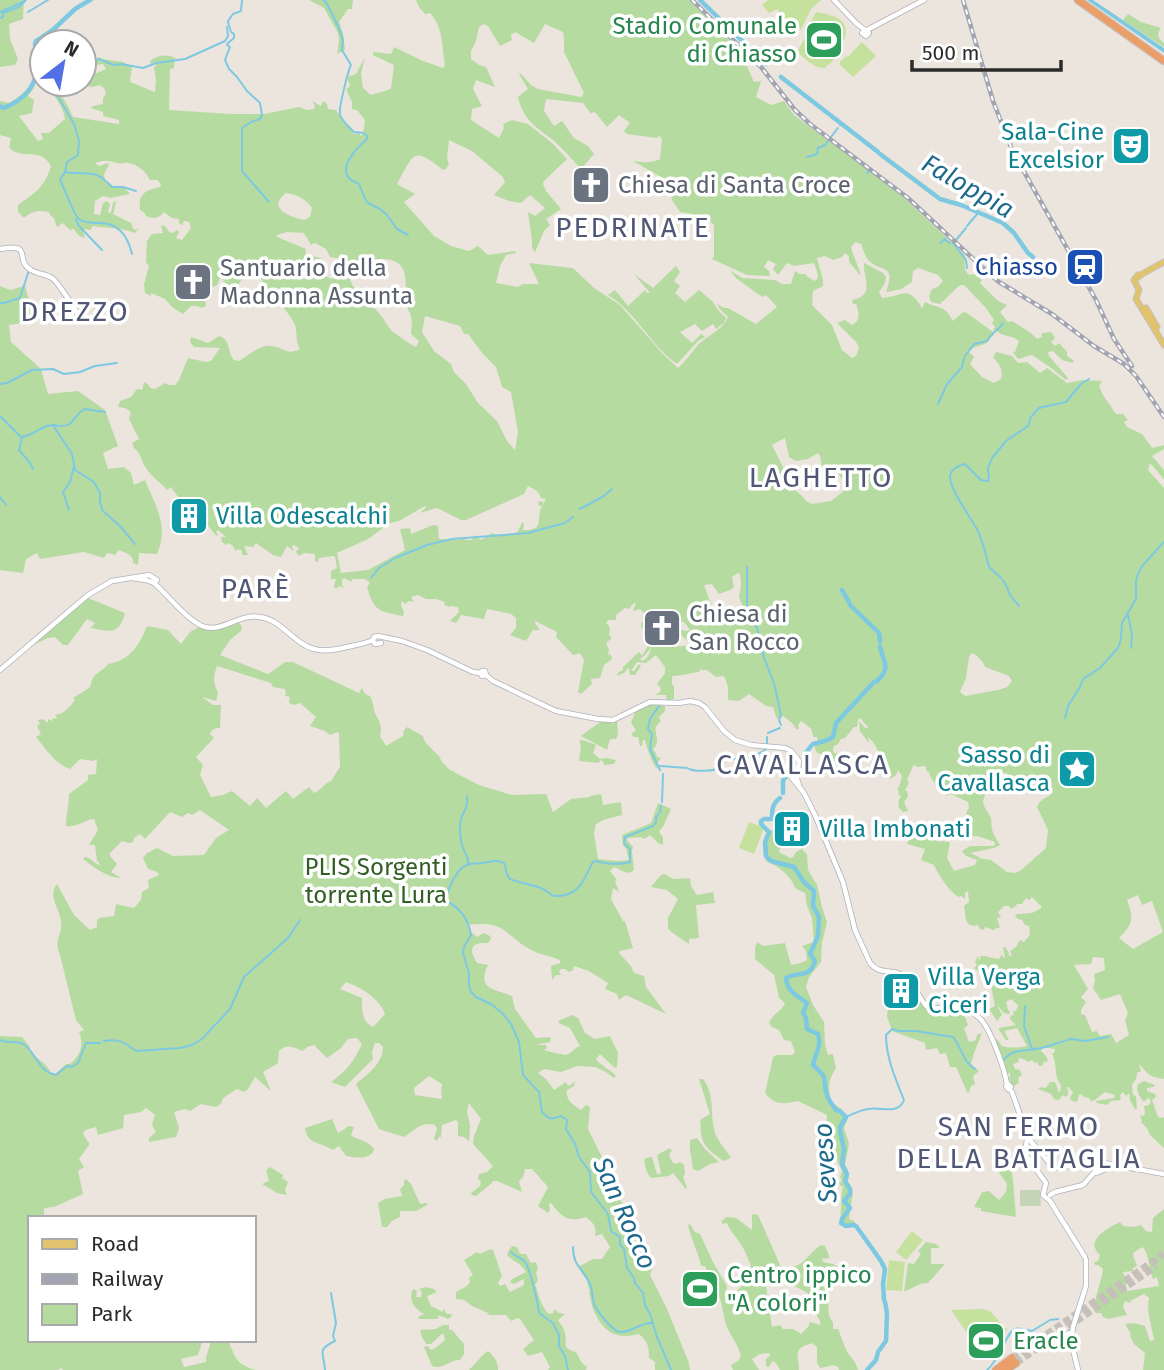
<svg xmlns="http://www.w3.org/2000/svg" width="1164" height="1370" viewBox="0 0 1164 1370" font-family="'Fira Sans',sans-serif">
	<rect width="100%" height="100%" fill="#ebe5de"/>
	<!-- green -->
	<g fill="#b6dba1" fill-rule="evenodd">
		<polygon points="0,0 24,0 23,19 9,24 10,39 18,59 15,65 0,67"/>
		<path d="M87,0H95L81,5L56,30L51,31L37,47V50L40,57L39,68L42,70V77L38,75L34,88L28,96L34,100L32,113L19,116L38,141L43,139L41,133H49L65,119C63,105 54,95 45,84H50C62,94 67,103 73,117L119,124V120L103,116V112L91,108L93,106L103,104V98L106,94L104,88L100,85L92,87L78,85L84,84V72L97,73L106,69L103,64L96,65L89,64V60H95L99,57L102,59L123,62L132,67L130,82L155,92L156,80L154,67L156,66L155,62L151,64L150,61C158,55 167,54 175,58L174,68L170,69L169,110L231,114H264L299,107L307,110L314,109L315,106L312,101L321,106L323,101L327,104L328,109L336,110C341,119 348,125 354,134L359,133L361,136L363,134L365,120L357,110L352,109V102L346,89L350,86L347,77L356,74L365,57L361,73L363,88L371,95L391,89L394,65L373,55V52L391,54L394,47L423,61L443,68L445,65C442,47 443,26 430,13L425,14L419,7L416,0H689L739,48L754,82L761,81L756,97L771,105L784,101L794,115L807,125L862,165L901,195L965,255C965,262 963,270 969,275L975,274L982,280L980,283L998,301L1007,305L1000,312L1008,322L1012,321L1031,333L1037,339L1042,337L1041,335L1043,333L1051,332L1055,338L1051,342L1055,346L1059,343L1067,352V356L1074,361L1073,363L1062,360L1053,351L1048,352L1049,356L1068,378L1066,380L1050,367L1032,355L1018,359L1013,352H1015L1019,341C1011,335 1012,338 1004,335C1000,334 998,331 993,330L995,327L992,323L994,320L986,308L964,285H960L940,304L931,302L929,296L932,289L938,287L943,281L938,275L918,268L913,271L912,282L901,289L888,292H886C896,264 883,273 869,261C864,256 864,250 861,244L855,242L851,247C853,257 859,266 861,276L849,262V256L845,253L842,257L833,260L825,256L817,258C819,267 824,278 823,286L813,291L812,305L832,325L842,350L852,358L856,356L859,347L856,342L837,323L845,320L852,325C861,321 859,312 856,304H853L852,300C876,295 863,279 864,263L883,273L886,277L885,283L879,292L882,298C905,296 907,284 922,308L925,302C940,310 943,303 953,321L963,312L967,313L993,332L994,334L987,343L973,348L969,352L974,357L970,364L982,377L994,383L1001,379C1003,369 1000,365 993,357L996,352L1012,356L1018,363L1027,362L1040,373L1047,368L1067,383L1082,380L1102,381L1099,386L1103,395L1116,414H1123L1128,420L1124,422L1127,427L1142,434L1152,448L1164,445V449L1152,456L1164,470V479L1150,463L1148,470L1164,488V1079C1149,1077 1149,1075 1139,1064L1141,1072H1137L1138,1074L1136,1075L1137,1077L1132,1085L1133,1095L1136,1096L1137,1109H1135L1130,1100L1129,1093L1126,1096L1123,1092L1120,1095L1121,1100L1111,1101L1107,1105L1097,1103L1096,1101L1114,1098L1115,1095L1105,1092L1095,1100L1091,1101L1089,1098L1082,1096V1094L1079,1095L1077,1102L1072,1101L1070,1098L1073,1092L1068,1087L1065,1088L1068,1089V1095L1066,1097L1063,1095L1059,1100L1054,1099L1051,1094L1038,1089L1040,1087L1046,1088L1050,1082H1055L1059,1092H1060L1061,1085C1053,1076 1058,1066 1052,1053H1054L1055,1049L1043,1047L1041,1051L1046,1056L1048,1061L1044,1062L1042,1066H1039L1037,1062L1035,1063L1032,1060L1027,1062L1026,1060L1020,1058L1018,1059L1019,1062L1013,1064L1015,1069L1020,1070L1022,1075L1018,1078L1019,1083L1012,1087L1009,1078L1010,1077V1073H1007L993,1041L997,1039L1002,1046C1008,1048 1022,1048 1027,1046L1017,1028L1004,1031L1009,1040H1006L999,1030V1028L1016,1025L1010,1019L1011,1015L1014,1016L1013,1011H1016L1018,1005L1011,999L1006,1002L1008,1010L1010,1012L1009,1014L1004,1013L997,1005L1002,1015L997,1021L989,1009L995,1006L991,986L988,985L990,983L989,979L981,975L980,971H978L974,968L977,965L975,962L978,956L979,961L981,956H986L988,957L999,959L1002,954L1003,957L1005,958L1003,947H1005L1009,953L1008,955L1012,956L1010,951L1016,947L1020,940L1024,942L1030,935L1029,926L1025,925L1022,920L1018,919L1015,916L1017,914L1032,913L1041,908V906L1032,897L1029,900L1026,898L1022,904H1017L1016,906L1011,909L1009,906H1004L998,912L1001,917L997,918L1000,928H996L994,930L985,927L984,930L980,929L978,925C964,929 966,915 964,906L969,902L968,891L965,893V899L961,896L959,897C951,894 937,873 934,865L921,860L925,849L907,844L910,837L915,838L919,832L936,841L950,842L947,858L954,871L975,865L977,860L966,856L962,851L970,846H994L995,842L977,836L962,837L970,831L971,822L966,813L969,808L968,802L951,794L947,796C941,792 930,779 929,772L926,771V767L924,766L917,767L914,765L913,766L907,780L909,782L905,791H907L908,797L904,802L908,811L903,812L899,808L898,802L901,796L898,794L899,792L897,788L899,787L902,776L898,770L896,775L890,779L887,771L888,769L885,763L887,762L884,755L880,756C877,748 874,742 868,737L869,742H868L860,731L859,721L866,729L868,727L860,718L858,719L857,727H854L845,738L841,739L838,744L834,746L833,750L834,753L841,754L843,763L849,767L848,771L844,769L843,765L833,761L829,764L830,769L827,772L823,765L824,760L821,754L817,753L814,746L818,743L817,737H813C813,728 807,725 801,721L798,725L799,729H796L792,723L783,716L779,719L776,717L773,707L766,706L749,694L739,701L728,700V687L725,678L723,676L716,677L707,670H702L701,669L699,672C689,673 682,676 672,676V685L674,686V699L667,700L666,695H655L660,692L661,688L657,684L665,673V667L656,655L646,663L637,662L631,671H634L639,664L641,666L635,675H630L629,669L628,668L624,673L617,676L618,673L623,670V667L639,652L642,656L649,644L657,638L658,639C652,645 648,654 640,659L642,661C650,658 649,652 652,646C654,644 656,642 658,641V636L664,637L667,645L674,647L692,645L679,633L680,629L686,631L690,630L684,622L677,621L673,617L676,613C668,610 664,610 657,615V622L663,624L658,625L655,620H652L654,625L651,626L649,624L643,629L641,628V623L644,621L642,618L645,614L640,609L633,611L636,602L633,604L629,609L625,608L616,615V620H608L606,623C611,627 610,629 609,635L612,638L606,643L609,650L608,654L611,655L612,659L604,665L600,678L591,679L592,684L581,694L578,692L584,660L580,653L573,655L556,637L557,632L535,621V623L540,630H533L526,641L510,635L516,628V618L511,614L487,609L484,619L461,615L456,623L450,621L459,612L458,607L451,606L449,607L444,605L445,602L436,599H426L418,595L411,597L414,602L409,601L405,604L403,602H401V605L404,612L403,616C379,611 374,612 367,587L370,583L365,579H352L351,582L345,578L342,580V585L344,588L339,586L336,589L334,587L336,579H331V571L337,568L335,557L333,556L319,558L318,562L315,561V554L304,553L299,556L296,552L299,548L294,545L292,546L294,551L287,546L281,557L273,555L256,543L253,547L244,546L248,555H242V551L238,549L236,551L232,545L228,543L226,545L222,542L221,537H225V536L218,530L216,532L218,535L217,536C212,532 210,526 204,523L203,517L200,513L191,515L171,487L167,490C161,483 151,476 146,468C141,461 141,453 134,448L132,443L139,439L129,419L131,412L125,408L118,407L120,401L131,397L137,389L142,390L144,382L148,384L150,388L155,389L165,383L169,385H175L179,380L188,358L206,362L211,361L220,348L194,347L190,342L191,337L208,343L219,336C231,340 227,352 234,360L239,361C247,356 261,344 271,346C284,347 286,356 300,349C294,340 299,330 293,321C283,304 268,292 258,274L256,273L242,277L240,283L233,287L227,285L221,277L217,285L204,291L206,306L202,308L197,306H191L183,314L172,307L165,299L151,293V296L145,293L144,284L149,266L146,262L147,241L152,234L163,233L161,225L166,227L169,232L173,233L177,230L179,232L176,238L182,240L191,228L189,222L184,221L182,225L179,223V219L172,218L164,212C159,219 154,219 146,216L144,212L140,210C138,194 145,190 160,187L161,184L157,180H150C146,172 138,164 128,163C121,162 124,165 117,163C107,160 105,160 95,163L99,166L108,163L109,165L104,174L105,182L116,187L123,186L130,194L110,198L103,196L95,201L94,214L100,215L103,203L107,201L110,204L108,212L111,213L113,203L115,201L116,202L113,214L131,223L134,230L139,228L135,233C122,228 107,228 93,226L90,230L84,229L83,232L85,236L83,238L77,234L74,229L70,230L63,223L57,227L54,218L50,215L49,212C39,210 32,211 24,218L18,212V205C36,192 44,188 51,166C40,146 24,161 9,148L11,138L0,135V101L9,103C22,95 35,86 34,69L37,68V56L30,53L31,50L34,51C39,36 73,8 87,0ZM483,24L488,26L500,46L512,40L511,35L515,32L534,43L545,24L563,32L564,37V52L584,93L581,97L538,89L531,85L520,73L519,74L528,89L518,97C524,121 535,126 553,140C563,149 572,159 581,169L594,154L588,146L574,138L562,121L554,126L544,111L546,99L583,103L591,114L593,112L596,113L607,127L619,115L630,123L624,131L627,134L657,138L659,136L662,139L660,159C651,164 642,162 633,161L661,177L669,186L672,200L680,212L704,216L714,225V256L712,259L747,275L770,276L769,271L764,267L768,260L776,264L773,269L778,275L787,263L794,266L814,263C816,270 821,277 815,281L808,277L805,274H800L795,271L791,284H782L775,280L742,278L730,270L736,278L762,297L766,295L777,307L756,324L728,308H724L717,304L719,308L728,317C722,331 707,335 698,345C691,353 686,361 678,368L663,354L620,305L594,288L573,268L529,263L539,284H523L518,287L496,283L500,266L506,255L516,253L515,251L488,255L478,246L469,251L451,246L434,236L404,202L415,194L397,184C414,154 412,145 443,170L446,169L449,164L447,158L449,140L472,151L503,177L505,182L494,195L509,201L521,203L530,195L545,208L535,216L528,212L532,241V248L535,252L544,231L550,225L546,219L561,209L546,191L543,184L544,181L567,159L552,143L528,124L512,120L503,124L504,128L499,138L471,120L472,109L482,106L473,89L476,80L495,87L486,67L479,65L471,59V51L476,41L479,27ZM286,193C297,195 305,198 312,208L310,217L304,220C290,217 266,208 286,193ZM287,232L304,233L311,245L315,243L326,249L330,257L342,259L351,264C360,259 368,259 378,259C411,258 405,279 406,302C406,308 410,311 411,317C413,323 411,329 411,334L419,341L416,347C408,343 400,337 392,331C388,327 386,322 382,317C375,306 352,290 350,279L341,273L332,279L301,265L314,261L315,259H323L313,256L305,260L306,249L277,237V235ZM425,316L460,326L464,334H468L483,354L496,367L502,387L511,392L518,432L515,450L507,441L497,421L478,403L466,384L454,372L451,364L434,351L422,332ZM785,438L789,457L796,461L808,459L818,453L820,456L823,472L835,470L849,487L831,501L812,504L806,501L802,496L789,485L787,475L772,445ZM528,486C534,489 539,491 541,498L546,499L543,505V502L539,501L538,505L542,506C535,519 546,531 523,530L524,524L522,522C521,525 520,528 518,531C513,537 499,536 492,533L481,540L475,535L472,540H466L463,538L457,540L439,539L438,526L433,525L411,534L410,528L400,529L405,550L368,570L341,573L337,553L368,539L390,523L399,521L425,506L426,507L420,513L437,508L461,520H466L524,494ZM738,573L740,574L741,585L739,597L742,605L738,610L715,615L704,585L712,584L719,594L730,590L734,587L732,577ZM972,653C977,655 984,662 985,667L1009,676L1012,681L1007,687L998,690L965,696L960,692L966,678L969,657ZM997,772C1012,772 1023,784 1031,795H1034L1046,787L1052,789L1053,792C1049,798 1040,798 1037,807L1048,830L1046,848L1020,871L1014,873L1007,872L991,860L979,858V857L970,853L994,848L1000,845C997,840 993,834 992,829C991,825 992,821 991,818C989,812 984,809 983,802C983,798 994,775 997,772ZM1138,895L1142,905L1152,901L1163,932L1133,949L1119,938C1133,924 1134,919 1127,900ZM1093,957L1104,958L1105,970L1094,974L1095,980L1093,988L1101,1000L1120,994L1128,1013L1125,1020L1129,1035L1116,1043L1111,1034L1100,1036L1097,1031L1092,1032L1085,1015L1081,1014V1010L1086,1002L1081,997L1088,989L1074,965L1091,964Z"/>
		<polygon points="309,0 353,0 352,9 348,9 339,22 343,33 345,50 337,54 339,41 338,33 324,8"/>
		<path d="M1128,14L1141,22L1161,28C1156,34 1158,38 1164,43V47L1123,20Z"/>
		<path d="M676,266L680,272L674,281L680,286L675,293L685,302L699,290L713,302L718,310L726,318L724,323L716,329L713,324L702,331L695,324L680,332L692,343L701,334L705,337L698,341L677,364C650,345 637,313 608,295L615,290L628,306L645,290L647,293H650L634,274L653,288Z"/>
		<path d="M0,286L10,290L25,286L35,321L9,325L11,342L41,369L48,394L78,391L105,410L118,446L103,453L108,469L124,467L131,473L134,485L145,480C156,507 169,526 157,554L139,553L138,565L133,563C134,554 125,553 119,550L115,555L107,553L104,558L84,552L40,559L37,553L26,559L23,573L0,570Z"/>
		<path d="M88,598L125,613C119,635 111,632 91,628L95,623L87,619L68,645H63L55,637L48,638L33,645Z"/>
		<path d="M238,622L241,625L242,630L230,640L220,655L268,674L285,662H293L359,693L362,688L365,694L370,696C373,701 373,707 375,713C379,722 383,726 380,736L386,746L403,736L404,730L407,727L423,736L425,742L439,756L442,762L450,770L479,785L512,795L546,794L553,812L571,799L590,797V796L601,794L603,805L621,802L622,815L603,820L596,824L594,833L598,859L619,861L629,860L627,853V850L623,845L622,835L651,823L658,803L671,809L664,825L659,832L663,837V845L658,843L650,835L644,839L641,837L628,838L627,840L633,847L632,852L634,870C627,877 621,869 614,867L610,871L617,880L615,881L619,892L613,888L611,899L623,921H625L633,948L620,951L619,953L631,966L634,973L644,976L646,987L666,1014L626,995L619,1000L617,994L605,989L608,983L589,971L574,966L573,970L569,972L565,969H561L559,971L561,975H556L552,980L551,966L560,963V960C551,956 541,955 533,951C502,935 509,920 467,925L470,931L477,937L484,933L490,936L491,939L488,943C471,942 468,949 477,963L488,965C476,990 495,989 512,996L515,1009L536,1038L548,1037L551,1038L550,1042L536,1045H546L547,1048L544,1050C547,1051 563,1055 566,1055C571,1054 575,1047 580,1046L570,1028L559,1023L558,1021L572,1015L578,1018L585,1033L595,1039L610,1036L618,1053L617,1067L615,1068L600,1054L596,1059C602,1067 610,1069 616,1076L614,1078L606,1072L595,1067L577,1066L561,1072L544,1069L538,1073L546,1079L554,1090L566,1082L568,1086L571,1085L575,1081L574,1086L567,1090C566,1101 572,1104 581,1110L586,1105L590,1107L588,1129L604,1161L613,1189L619,1197L622,1203L628,1205L630,1209C626,1226 637,1240 640,1258L641,1259L647,1258L653,1267L650,1275L667,1309L689,1363L690,1370H655V1362L649,1358C649,1346 648,1342 639,1334C615,1340 603,1332 593,1309C591,1304 591,1298 589,1292L590,1291L587,1283L588,1282L578,1267L593,1259H602L610,1247L602,1234L595,1236C597,1226 593,1223 586,1217C568,1223 562,1217 551,1203L549,1204L550,1210L548,1213L538,1206L548,1187L532,1169H525L523,1177L519,1181L522,1192L497,1181H493C489,1187 481,1191 476,1196L472,1195L471,1193L480,1186L481,1182L478,1179L479,1174L487,1172L493,1166L473,1144L474,1136L481,1119L469,1103L467,1111L470,1125L469,1141L464,1137L458,1136V1122L456,1120L442,1125L441,1137H439L437,1141L434,1139L437,1129L435,1125C422,1121 415,1130 404,1137L379,1129L356,1084C367,1074 383,1064 383,1047L379,1043H375L372,1052L373,1059L345,1087L331,1082C348,1070 353,1062 362,1044L357,1038L348,1039L341,1048L327,1058L314,1045L307,1047L303,1051C293,1047 287,1043 279,1051L278,1063L263,1072L271,1091L255,1077L248,1089L244,1092L237,1089L223,1098L221,1104L216,1107L201,1104L190,1111L185,1109L174,1112L179,1128L176,1137L149,1142V1138L156,1132L152,1125L155,1115L146,1108L141,1112L124,1115L123,1128L98,1135L96,1127L85,1130L83,1134L89,1143V1145L79,1159L84,1167L78,1171L83,1194L54,1207L44,1208V1218H30V1340H160L183,1343H202L198,1355L181,1359L184,1367L206,1362V1357L211,1342L228,1340C236,1359 236,1364 256,1370H63L61,1368L58,1370H0V1036L22,1037L30,1047L27,1049C34,1058 47,1062 51,1073L55,1074L66,1064H70C81,1055 84,1045 79,1032L84,1030L76,1020L60,955C53,938 63,936 61,922C60,908 47,897 57,884L74,915L90,930L97,927V920L99,918L114,916L116,904L134,908L141,900L142,892L149,888L148,880L159,875L157,872L148,869L143,858L147,853L157,848L173,856L204,855L216,838L229,830L200,810L192,815L188,813L182,817L170,812L145,839L140,834L134,838L133,842L128,843L122,841L110,853V856L117,864L111,872L121,878C108,878 93,867 83,859L85,857C92,858 93,863 99,865L100,864L97,861L95,845H89L98,830L94,819C84,820 76,828 66,826C66,815 69,806 69,794L88,780V775L96,774L97,759L93,761L80,759L70,769C55,764 45,748 36,737L41,734L37,726L40,724L38,720L43,719L48,723V719L52,721L53,718L57,719L55,715C64,714 70,707 75,700L73,698L89,688C91,686 91,682 92,680C94,674 104,670 108,664C130,661 140,644 147,626L168,630L181,644L190,632L201,626L210,629ZM217,666L271,683L273,687L285,689L286,693L285,696L290,697L289,703L294,705L300,703L316,717L310,726L325,731L330,735L337,732L339,733L340,767L331,781C324,783 321,791 314,793L309,787L293,799L286,791L266,808L257,798L250,806L232,791L223,795L211,797L200,775L203,765L196,757L214,738L210,734C212,729 215,728 220,728L221,705H213L202,697L216,701L218,693C213,682 213,677 217,666ZM346,982C362,988 379,998 385,1014L373,1027C361,1021 362,1010 362,998L340,989ZM429,1076L442,1084L441,1091L442,1099L415,1095L414,1088Z"/>
		<path d="M652,703L665,706V711L659,717L661,721C648,731 664,737 653,750L656,753L657,757L661,758L657,763L658,767L656,768C651,760 647,749 645,740H643L642,746H640L638,737H634L631,734L636,730L631,723L636,710Z"/>
		<polygon points="617,721 618,735 616,739 610,739 607,750 581,736 600,722"/>
		<polygon points="583,740 596,745 593,753 600,759 607,758 616,760 614,764 604,765 603,761 600,760 599,763 579,761 581,746 579,741"/>
		<path d="M782,819L787,831L779,852L790,858L793,857L796,852L802,849L807,854L808,870L817,885L822,907L827,922L822,943L821,962L809,977L806,987L813,1005L824,1022L825,1045L828,1055L833,1054L836,1068C828,1081 828,1086 831,1102L841,1109L848,1118L844,1128L849,1144L845,1165C848,1171 851,1176 847,1182L853,1192L849,1219L854,1221L856,1224L846,1228L840,1220C842,1208 840,1198 843,1187L840,1185L839,1183L842,1181L840,1177L842,1171L834,1154L819,1143V1132L814,1131L815,1126L818,1128L826,1127L827,1115L798,1101C783,1104 776,1106 765,1093L773,1057L777,1055H792L795,1052L791,1041L784,1040L779,1030L772,1027L769,1023C772,1014 781,1012 785,1003L779,998L774,975L755,959V948L757,942L763,946L785,943L791,965L801,963L807,960L806,951L802,946L814,942L812,918L807,906L805,893L795,888C790,874 779,867 766,861L763,851L771,831Z"/>
		<path d="M665,874L673,879L690,878L691,886L697,895L713,892L715,903L696,905L699,938L689,939V944C682,939 675,935 668,929V918L678,899L667,890L651,887L661,875Z"/>
		<polygon points="919,998 930,1011 954,1007 962,1008 968,1025 964,1028 969,1042 976,1040 977,1035 982,1033 974,1053 971,1064 979,1071 973,1076 975,1084 971,1086 968,1094 956,1067 950,1067 946,1053 940,1054 937,1048 926,1050 925,1043 892,1031 887,1016 888,1009"/>
		<path d="M699,1079H703C715,1095 710,1110 714,1129C716,1140 725,1148 731,1158L723,1161C716,1155 704,1148 702,1138C700,1132 701,1126 700,1120L710,1114Z"/>
		<path d="M1144,1081L1155,1085L1153,1087L1147,1088V1091L1155,1094L1156,1097L1152,1100L1158,1117L1162,1118L1164,1117V1148L1150,1135L1147,1128L1141,1122L1142,1121L1140,1115L1143,1116L1145,1114L1144,1106L1149,1105L1151,1101L1148,1098L1144,1102C1139,1096 1136,1092 1138,1084Z"/>
		<path d="M332,1119L338,1133L349,1126L354,1127L351,1135C360,1142 365,1138 374,1149C371,1160 356,1158 346,1156L339,1146L333,1150C321,1142 307,1145 305,1128Z"/>
		<polygon points="697,1138 705,1149 719,1162 710,1164 698,1171 693,1169 690,1150 690,1140"/>
		<path d="M670,1148L672,1151L669,1154L672,1162L677,1164L680,1162L684,1165L685,1174L683,1177L687,1188L686,1189L673,1173L669,1176L651,1178C646,1173 644,1164 645,1158L652,1157L657,1174H660L661,1173L657,1155Z"/>
		<polygon points="1009,1154 1013,1180 1016,1217 981,1211 981,1208 974,1207 982,1192 989,1191 999,1200 1006,1192 1007,1184 992,1162"/>
		<polygon points="270,1167 283,1175 282,1178 288,1182 285,1190 287,1195 277,1193 262,1184 269,1181 266,1170"/>
		<polygon points="406,1179 411,1184 420,1204 426,1203 428,1204 427,1205 416,1211 400,1211 400,1217 392,1221 387,1227 382,1227 378,1203 385,1199 402,1196 400,1189 404,1185 404,1181"/>
		<path d="M1164,1209V1370H1143L1145,1353L1134,1344L1130,1336L1131,1334L1125,1324L1134,1323L1145,1326L1150,1341L1154,1340C1152,1326 1146,1312 1149,1298L1144,1294L1132,1300L1130,1303L1125,1301L1123,1307L1127,1315L1108,1319L1103,1317L1101,1313H1096L1093,1308L1102,1275L1103,1269L1098,1265H1095L1094,1262L1098,1261L1100,1255C1084,1240 1108,1228 1120,1222L1123,1226L1134,1227L1141,1225L1146,1231L1152,1232L1153,1218ZM1143,1247C1149,1255 1149,1269 1153,1279L1157,1277L1159,1286L1127,1291L1125,1277L1123,1272L1133,1271V1268L1137,1266L1133,1255L1134,1252Z"/>
		<path d="M753,1214L758,1215L781,1267C804,1270 806,1255 821,1245L825,1246L830,1258L822,1259L823,1262L833,1264L844,1271L839,1279L830,1282L824,1274L816,1275V1280L823,1287L830,1286C831,1299 824,1313 833,1322V1329H838L847,1352L855,1362L858,1370H839L838,1367L834,1365L820,1368L817,1363V1347L812,1343C791,1350 799,1353 799,1370H780L776,1363L772,1361L769,1367L766,1366V1359L770,1356L769,1353L760,1354L752,1359L759,1370H733L731,1365L738,1361L741,1356C738,1344 730,1335 726,1325C723,1314 722,1301 717,1291C713,1283 708,1275 705,1266H701C698,1251 691,1239 688,1225L690,1224L695,1232L700,1234L714,1264L727,1286L726,1292L732,1295L743,1285L750,1283L754,1280L753,1274L747,1272L751,1265C747,1257 745,1250 740,1243C735,1235 730,1231 727,1223L723,1224L721,1222L726,1217L736,1218L752,1230V1215ZM770,1277C781,1282 806,1288 812,1298C816,1306 813,1313 820,1320V1325L810,1322L808,1327L801,1334L793,1329H783L780,1325L772,1327L765,1280Z"/>
		<polygon points="926,1242 936,1244 940,1248 931,1248 931,1264 945,1264 928,1283 920,1284 904,1292 908,1263 914,1264 921,1254 918,1251"/>
		<path d="M512,1246L517,1247L520,1254H526L531,1263L536,1262L538,1269L536,1273L538,1280L535,1285C539,1295 541,1307 549,1314L553,1313L554,1309L559,1313L565,1314L558,1320C560,1323 563,1327 564,1330C569,1342 559,1348 576,1352L582,1363L587,1367L586,1370H548L550,1367L542,1352L528,1356L523,1349L534,1340L520,1319L518,1318L511,1321L506,1315H489L488,1313L472,1306L464,1300L456,1299V1292L467,1286L470,1282L469,1278L473,1275L464,1260L477,1252L480,1254L491,1249L493,1250L502,1276L498,1283L500,1286L505,1284L510,1292L524,1285V1279L514,1284L510,1282L512,1279L526,1272C521,1263 513,1262 507,1255L508,1252Z"/>
		<path d="M426,1287L434,1289L437,1292L427,1296L431,1306L443,1312V1308L447,1314H451L452,1316L448,1319L438,1315L439,1317L437,1319H419L418,1317L424,1314C414,1308 408,1301 413,1289L417,1291L416,1297H421L422,1292L419,1289Z"/>
		<path d="M443,1325H449V1330H452L464,1344V1354L460,1360C449,1360 443,1370 432,1366L424,1347L428,1346L431,1350L437,1347L445,1340L443,1333L431,1344H426L422,1337L420,1330L436,1329Z"/>
		<path d="M488,1351C493,1354 499,1364 498,1370H469C473,1366 484,1353 488,1351Z"/>
	</g>
	<!-- cemetery -->
	<polygon fill="#c5d3b7" points="1020,1190 1040,1190 1041,1206 1020,1206"/>
	<!-- pitch -->
	<g fill="#c6e19e">
		<polygon points="768,0 821,0 811,9 801,30 784,17 777,9 769,13 762,5"/>
		<path d="M816,12C827,14 847,17 846,32C846,38 842,44 839,48C836,56 834,62 826,66V68C814,69 806,59 797,52L811,27L809,25Z"/>
		<polygon points="862,42 876,56 853,77 840,65 840,62 846,56 848,57"/>
		<polygon points="749,822 764,828 754,854 739,848"/>
		<polygon points="912,1231 923,1240 906,1260 896,1252"/>
		<polygon points="889,1260 905,1262 902,1291 886,1290"/>
		<polygon points="982,1309 990,1311 1007,1330 985,1352 964,1329 951,1310"/>
	</g>
	<!-- water -->
	<polygon fill="#7dc9e1" points="1087,0 1093,0 1164,48 1164,53"/>
	<g fill="none" stroke-linecap="round" stroke-linejoin="round">
		<!-- stream -->
		<g stroke="#7dc9e1" stroke-width="2">
			<path d="M323,0L326,2L338,26L343,40L342,50L351,65C348,71 338,110 340,115C342,121 349,127 354,132L363,133L367,136V139C359,146 338,166 349,178C351,181 356,182 359,184L365,199L368,203L380,209L387,215L397,229L408,235"/>
			<polyline points="0,12 25,1"/>
			<polyline points="28,12 48,0"/>
			<polyline points="0,18 3,17 3,13 19,7 26,0"/>
			<polyline points="228,21 233,14 241,11 242,0"/>
			<polyline points="228,22 231,32 234,34 234,38 228,43 227,45 230,47 225,60 229,69 237,77 247,91 260,103 262,115 260,119 251,122 242,128 242,171 269,202"/>
			<polyline points="88,63 99,59 114,65 121,64 143,68 156,63 185,59 225,41 228,36 227,27"/>
			<polyline points="37,71 42,75"/>
			<path d="M48,84L60,100L74,124L79,141L78,155L67,162L65,172L60,180C64,187 74,216 79,219C85,224 93,222 100,223C119,223 128,237 132,254"/>
			<polyline points="840,125 841,124"/>
			<polyline points="831,137 838,128"/>
			<polyline points="881,156 882,155"/>
			<polyline points="807,157 817,154 818,148 825,145 828,141"/>
			<path d="M65,172C89,176 93,167 112,187H123L136,191"/>
			<polyline points="867,173 869,171"/>
			<polyline points="76,219 79,226 102,250"/>
			<polyline points="967,226 978,213"/>
			<polyline points="956,240 966,228"/>
			<polyline points="940,243 945,239 950,243"/>
			<polyline points="953,243 966,260 967,268"/>
			<polyline points="0,303 4,303 20,298 29,270"/>
			<path d="M965,356L974,344L987,341C992,332 999,330 1003,323"/>
			<polyline points="0,384 7,383 32,370 53,369 64,374 80,372 95,366 117,363"/>
			<polyline points="938,404 947,384 962,367 964,358"/>
			<path d="M0,416L21,437C33,437 40,425 53,425L72,454L75,470L94,482L100,493V503L103,511L120,526L135,544"/>
			<path d="M54,425C75,429 70,419 84,409L105,412"/>
			<polyline points="22,438 19,450 30,463 33,469"/>
			<polyline points="0,497 6,505"/>
			<polyline points="580,509 604,496 612,489"/>
			<polyline points="69,510 63,492 70,482 74,466"/>
			<polyline points="747,567 747,610 757,628 764,658 774,683 781,715 779,720 781,725"/>
			<polyline points="371,578 379,568 395,558 427,545 452,539 528,533 565,523 573,517"/>
			<path d="M1001,578L989,567C986,555 983,542 978,531C971,518 950,490 950,477C950,469 958,466 965,464L981,480L988,481L989,478L988,468L992,458L1006,441L1028,426L1031,417L1039,408L1066,402L1081,384L1089,379"/>
			<polyline points="1002,579 1006,585 1010,595 1019,606"/>
			<polyline points="1128,615 1132,634 1131,648"/>
			<polyline points="659,706 650,719 648,729 652,734 650,749 660,770"/>
			<polyline points="1065,718 1068,706 1080,687 1083,679 1100,668 1118,648 1121,639 1122,623 1136,599 1136,581 1138,574 1143,565 1164,542"/>
			<polyline points="768,733 780,728"/>
			<polyline points="767,745 767,737"/>
			<path d="M730,759C743,759 755,758 766,749"/>
			<polyline points="660,766 687,768"/>
			<path d="M689,769C697,772 713,771 721,768L724,762"/>
			<path d="M467,796C469,811 460,813 460,825C460,831 461,843 463,848C466,856 469,856 468,865"/>
			<polyline points="662,802 663,774"/>
			<path d="M661,806L660,812L656,817V822L653,826L625,837L624,843L630,849V862C621,865 605,864 596,861L593,862C587,872 583,887 571,893C567,895 560,896 555,896C549,895 547,890 541,888C535,885 515,882 510,879C506,876 506,867 504,863C496,859 491,862 482,863C476,864 470,863 465,866C456,870 448,891 445,900C460,908 468,918 471,935L464,947L463,953L469,973V986L471,992L476,997L491,1004L502,1013L511,1024L519,1042L523,1075L539,1092L542,1112C552,1121 550,1119 561,1116L567,1120L566,1129L575,1144L579,1157L590,1172L591,1192L608,1214L611,1231L620,1237V1245L624,1249L627,1268L634,1278L635,1283L643,1293L645,1305L650,1314L657,1337L671,1370"/>
			<polyline points="1025,1006 1024,1026 1032,1049"/>
			<path d="M0,1040C10,1045 18,1038 27,1047C37,1057 40,1072 56,1075L67,1066L72,1067L78,1063L86,1043H100"/>
			<polyline points="1067,1040 1071,1039 1085,1041 1108,1037"/>
			<path d="M104,1041C119,1038 125,1043 136,1051L180,1048L192,1045L202,1039L230,1009L244,977L288,938L300,920"/>
			<path d="M1003,1061C1012,1047 1027,1052 1041,1048C1049,1046 1057,1043 1065,1041"/>
			<path d="M846,1117C853,1114 860,1110 868,1109C880,1106 898,1116 904,1100C896,1080 886,1058 886,1035L892,1029L899,1031H916L953,1037C962,1047 962,1061 975,1069"/>
			<path d="M573,1247C573,1266 582,1267 589,1282C594,1291 591,1296 594,1304C597,1311 612,1331 620,1332C631,1333 641,1322 652,1323"/>
			<path d="M511,1252C515,1257 521,1257 525,1262C530,1267 538,1304 539,1313L553,1323L559,1335V1346L565,1356L568,1370"/>
			<path d="M325,1370C324,1353 316,1350 335,1341L333,1336L336,1323L331,1293"/>
			<path d="M987,1370C1000,1360 1006,1332 1015,1329C1020,1327 1027,1330 1032,1331L1050,1320L1058,1319"/>
		</g>
		<!-- river -->
		<g stroke="#7dc9e1" stroke-width="4.5">
			<polyline points="700,0 766,64"/>
			<polyline points="781,77 878,152"/>
			<path d="M0,106L3,108C24,101 39,84 37,61C37,55 35,50 35,44L36,41L54,29L75,9L90,0"/>
			<polyline points="880,154 940,199 961,205 1003,223 1014,233 1028,253 1033,257"/>
			<polyline points="842,590 849,602"/>
			<polyline points="850,605 879,633 880,641"/>
			<path d="M877,681C892,667 883,663 880,646"/>
			<polyline points="863,694 874,682"/>
			<polyline points="813,744 825,741 833,737 836,723 861,696"/>
			<polyline points="805,754 811,746"/>
			<polyline points="783,793 783,780 786,777"/>
			<path d="M780,798C772,804 772,810 772,819H764L761,821V824L769,832L765,842L766,856L771,861L794,867L804,882L814,891L813,906L819,917L818,936L810,954L815,961C810,979 798,971 786,978C787,991 797,996 807,1003L803,1013L806,1018L807,1029L818,1034C822,1046 815,1054 813,1065C831,1081 821,1077 827,1095C829,1102 833,1105 836,1110L840,1111L846,1117L840,1127V1131L844,1149L842,1164L847,1174L845,1181L850,1189V1194L844,1201L850,1208L842,1219L841,1223L846,1226L853,1225L856,1226L881,1261L885,1269L883,1284L884,1300"/>
			<polyline points="867,1370 876,1360 878,1352 886,1341 887,1313 885,1302"/>
		</g>
		<!-- motorway-tunnel -->
		<g stroke="#c5c0ba" stroke-width="7" stroke-dasharray="7 3.5" stroke-linecap="butt">
			<polyline points="1012,1358 1164,1254"/>
			<polyline points="1016,1363 1156,1266"/>
		</g>
		<!-- secondary casing -->
		<g stroke="#afb1b9" stroke-width="6">
			<g id="secondary">
				<polyline points="834,0 856,23 865,30"/>
				<polygon points="865,30 869,33 866,36 862,33"/>
				<polyline points="867,30 924,0"/>
				<path d="M0,249C35,243 13,259 31,270C37,274 46,274 52,278C58,282 77,312 81,320"/>
				<path d="M154,583C168,595 186,619 202,626C221,634 239,613 260,617C275,619 284,630 296,639C312,653 327,652 347,647C356,645 364,644 373,640"/>
				<polyline points="381,643 375,644 373,641 374,637 378,636 402,641 427,650 473,672 480,673 482,676 486,675"/>
				<polyline points="0,670 88,595 112,581 149,575 157,580 154,583 146,580 132,578"/>
				<polyline points="480,673 482,671 485,671 486,675 493,681 556,711 598,719 613,720 650,702 679,703 690,701 699,703 705,707 724,731 735,740 751,745 785,748 791,751 799,761 797,779 799,785"/>
				<path d="M792,778L804,793L815,815L843,882L855,930L870,963C881,976 890,968 902,975C914,982 919,999 928,1008C939,1011 950,1003 961,1007C968,1009 979,1016 983,1022C992,1034 1005,1070 1007,1084"/>
				<polygon points="1008,1084 1011,1087 1008,1089 1006,1086"/>
				<polyline points="1009,1089 1012,1092 1028,1138 1053,1167 1059,1168 1093,1161 1164,1174"/>
				<polyline points="1027,1139 1025,1154 1046,1183 1043,1195 1050,1201 1085,1257"/>
				<polyline points="1096,1173 1106,1169 1107,1164"/>
				<polyline points="1050,1195 1055,1192 1083,1185 1100,1166"/>
				<polyline points="1069,1333 1067,1336 1071,1341 1078,1370"/>
				<polyline points="1071,1341 1073,1327 1086,1286 1086,1260"/>
			</g>
		</g>
		<!-- primary casing -->
		<g stroke="#c4c4c4" stroke-width="7">
			<g id="primary">
				<polyline points="1138,275 1134,280 1139,290 1136,299 1164,345"/>
				<polyline points="1137,278 1142,274 1164,262"/>
				<polyline points="1146,308 1157,327"/>
			</g>
		</g>
		<!-- motorway casing -->
		<g stroke="#c4c4c4" stroke-width="9">
			<g id="motorway">
				<polyline points="1078,0 1164,61"/>
				<polyline points="996,1370 1012,1358"/>
				<polyline points="1006,1370 1016,1363"/>
			</g>
		</g>
		<!-- secondary -->
		<use href="#secondary" stroke="#fff" stroke-width="4.5"/>
		<!-- primary -->
		<use href="#primary" stroke="#e1c36d" stroke-width="5"/>
		<!-- motorway -->
		<use href="#motorway" stroke="#ec9e68" stroke-width="7"/>
		<!-- rail casing -->
		<g stroke="#a2a4b2" stroke-width="4.5">
			<g id="rail">
				<polyline points="692,0 761,67 795,110 810,124 908,198 982,267 999,282 1052,314 1094,346 1124,364 1136,376 1164,417"/>
				<polyline points="963,0 993,101 1013,152 1096,300 1114,339 1132,366"/>
			</g>
		</g>
		<!-- rail -->
		<use href="#rail" stroke="#fff" stroke-width="2" stroke-dasharray="5" stroke-linecap="butt"/>
	</g>
	<!-- icons -->
	<defs>
		<g id="stadium-square" transform="scale(2.0125)"><rect x="-9" y="-9" width="18" height="18" rx="4" fill="#2e9e5b" stroke="#fff"/><path d="M0-5a6.5 5 0 1 0 0 10a6.5 5 0 1 0 0-10ZM-3.5-1.8h7v3.6h-7Z" fill="#fff"/></g>
		<g id="theatre-square" transform="scale(2.0125)"><rect x="-9" y="-9" width="18" height="18" rx="4" fill="#0f9aa8" stroke="#fff"/><path d="M-5-5.5Q0-4 5-5.5V0Q5 5 0 6Q-5 5-5 0ZM-3.3-2.5H-1v1.5H-3.3ZM1-2.5H3.3v1.5H1ZM-2.8 1Q0 5.5 2.8 1Z" fill="#fff"/></g>
		<g id="church-square" transform="scale(2.0125)"><rect x="-9" y="-9" width="18" height="18" rx="4" fill="#6b7280" stroke="#fff"/><path d="M-1.2-6h2.4v3.5h3.3v2.4h-3.3V6h-2.4V-.1h-3.3v-2.4h3.3Z" fill="#fff"/></g>
		<g id="station-square" transform="scale(2.0125)"><rect x="-9" y="-9" width="18" height="18" rx="4" fill="#1a4fb4" stroke="#fff"/><path d="M-3-6H3Q5-6 5-4V2Q5 4 3 4L4.5 6H3L1.5 4h-3L-3 6H-4.5L-3 4Q-5 4-5 2V-4Q-5-6-3-6ZM-3.5-4v3h7v-3ZM-3.5 1v1.5H-2V1ZM2 1v1.5H3.5V1Z" fill="#fff"/></g>
		<g id="building-square" transform="scale(2.0125)"><rect x="-9" y="-9" width="18" height="18" rx="4" fill="#0f9aa8" stroke="#fff"/><path d="M-4-6H4V6H1V3H-1V6H-4ZM-2.5-4.3h1.7v1.8h-1.7ZM.8-4.3h1.7v1.8H.8ZM-2.5-1h1.7V.8h-1.7ZM.8-1h1.7V.8H.8Z" fill="#fff"/></g>
		<g id="sight-square" transform="scale(2.0125)"><rect x="-9" y="-9" width="18" height="18" rx="4" fill="#0f9aa8" stroke="#fff"/><path d="M0-6L1.8-2.2L6-1.7L2.9 1.2L3.7 5.4L0 3.3L-3.7 5.4L-2.9 1.2L-6-1.7L-1.8-2.2Z" fill="#fff"/></g>
	</defs>
	<g fill-rule="evenodd">
		<use href="#stadium-square" x="824" y="40"/>
		<use href="#theatre-square" x="1131" y="146"/>
		<use href="#church-square" x="591" y="185"/>
		<use href="#station-square" x="1085" y="267"/>
		<use href="#church-square" x="193" y="282"/>
		<use href="#building-square" x="189" y="516"/>
		<use href="#church-square" x="662" y="628"/>
		<use href="#sight-square" x="1077" y="769"/>
		<use href="#building-square" x="792" y="829"/>
		<use href="#building-square" x="901" y="991"/>
		<use href="#stadium-square" x="700" y="1289"/>
		<use href="#stadium-square" x="986" y="1341"/>
	</g>
	<g text-anchor="middle" stroke-width="7" stroke-linejoin="round" paint-order="stroke">
		<!-- leisure labels -->
		<g font-size="24" fill="#27864d" stroke="#fff" text-anchor="start">
			<text x="797" y="34" text-anchor="end">Stadio Comunale<tspan x="797" dy="28">di Chiasso</tspan></text>
			<text x="727" y="1283">Centro ippico<tspan x="727" dy="28">"A colori"</tspan></text>
			<text x="1013" y="1349">Eracle</text>
		</g>
		<!-- culture labels -->
		<g font-size="24" fill="#0d838f" stroke="#fff" text-anchor="start">
			<text x="1104" y="140" text-anchor="end">Sala-Cine<tspan x="1104" dy="28">Excelsior</tspan></text>
			<text x="216" y="524">Villa Odescalchi</text>
			<text x="1050" y="763" text-anchor="end">Sasso di<tspan x="1050" dy="28">Cavallasca</tspan></text>
			<text x="819" y="837">Villa Imbonati</text>
			<text x="928" y="985">Villa Verga<tspan x="928" dy="28">Ciceri</tspan></text>
		</g>
		<!-- worship labels -->
		<g font-size="24" fill="#5b616d" stroke="#fff" text-anchor="start">
			<text x="618" y="193">Chiesa di Santa Croce</text>
			<text x="220" y="276">Santuario della<tspan x="220" dy="28">Madonna Assunta</tspan></text>
			<text x="689" y="622">Chiesa di<tspan x="689" dy="28">San Rocco</tspan></text>
		</g>
		<!-- transit labels -->
		<g font-size="24" fill="#164399" stroke="#fff" text-anchor="end">
			<text x="1058" y="275">Chiasso</text>
		</g>
		<!-- park labels -->
		<g font-size="24" fill="#315f23" stroke="#fff">
			<text x="376" y="875">PLIS Sorgenti<tspan x="376" dy="28">torrente Lura</tspan></text>
		</g>
		<!-- water labels -->
		<g font-size="26" font-style="italic" fill="#1d698c" stroke="#fff">
			<text transform="translate(968 186) rotate(30)" y="9">Faloppia</text>
			<text transform="translate(825 1163) rotate(-94)" y="9">Seveso</text>
			<text transform="translate(625 1213) rotate(66)" y="9">San Rocco</text>
		</g>
		<!-- quarter labels -->
		<g font-size="28" letter-spacing="2" fill="#505876" stroke="#fff">
			<text x="633" y="237">PEDRINATE</text>
			<text x="75" y="321">DREZZO</text>
			<text x="821" y="487">LAGHETTO</text>
			<text x="256" y="598">PARÈ</text>
			<text x="803" y="774">CAVALLASCA</text>
			<text x="1019" y="1136">SAN FERMO<tspan x="1019" dy="32">DELLA BATTAGLIA</tspan></text>
		</g>
	</g>
	<!-- legend -->
	<rect x="28" y="1216" width="228" height="126" fill="#ffffff" stroke="#aaaaaa" stroke-width="2"/>
	<rect x="42" y="1239" width="35" height="10" fill="#e1c36d" stroke="#aaaaaa" stroke-width="2"/>
	<text x="91" y="1251" font-size="21" fill="#2b2b2b">Road</text>
	<rect x="42" y="1274" width="35" height="10" fill="#a2a4b2" stroke="#aaaaaa" stroke-width="2"/>
	<text x="91" y="1286" font-size="21" fill="#2b2b2b">Railway</text>
	<rect x="42" y="1304" width="35" height="21" fill="#b6dba1" stroke="#aaaaaa" stroke-width="2"/>
	<text x="91" y="1321" font-size="21" fill="#2b2b2b">Park</text>
	<!-- north arrow -->
	<g transform="translate(63 63) rotate(31)"><circle r="33" fill="#ffffff" stroke="#aaaaaa" stroke-width="2"/>
	<path d="M0-5L12 26L0 18L-12 26Z" fill="#5170e5"/>
	<text y="-10" font-size="19" font-weight="bold" text-anchor="middle" fill="#2b2b2b">N</text>
	</g>
	<!-- scale -->
	<path d="M912 60v10h149v-10" fill="none" stroke="#2b2b2b" stroke-width="3.5"/>
	<text x="922" y="60" font-size="21" fill="#2b2b2b" stroke="#ffffff" stroke-width="5" paint-order="stroke">500 m</text>
</svg>
